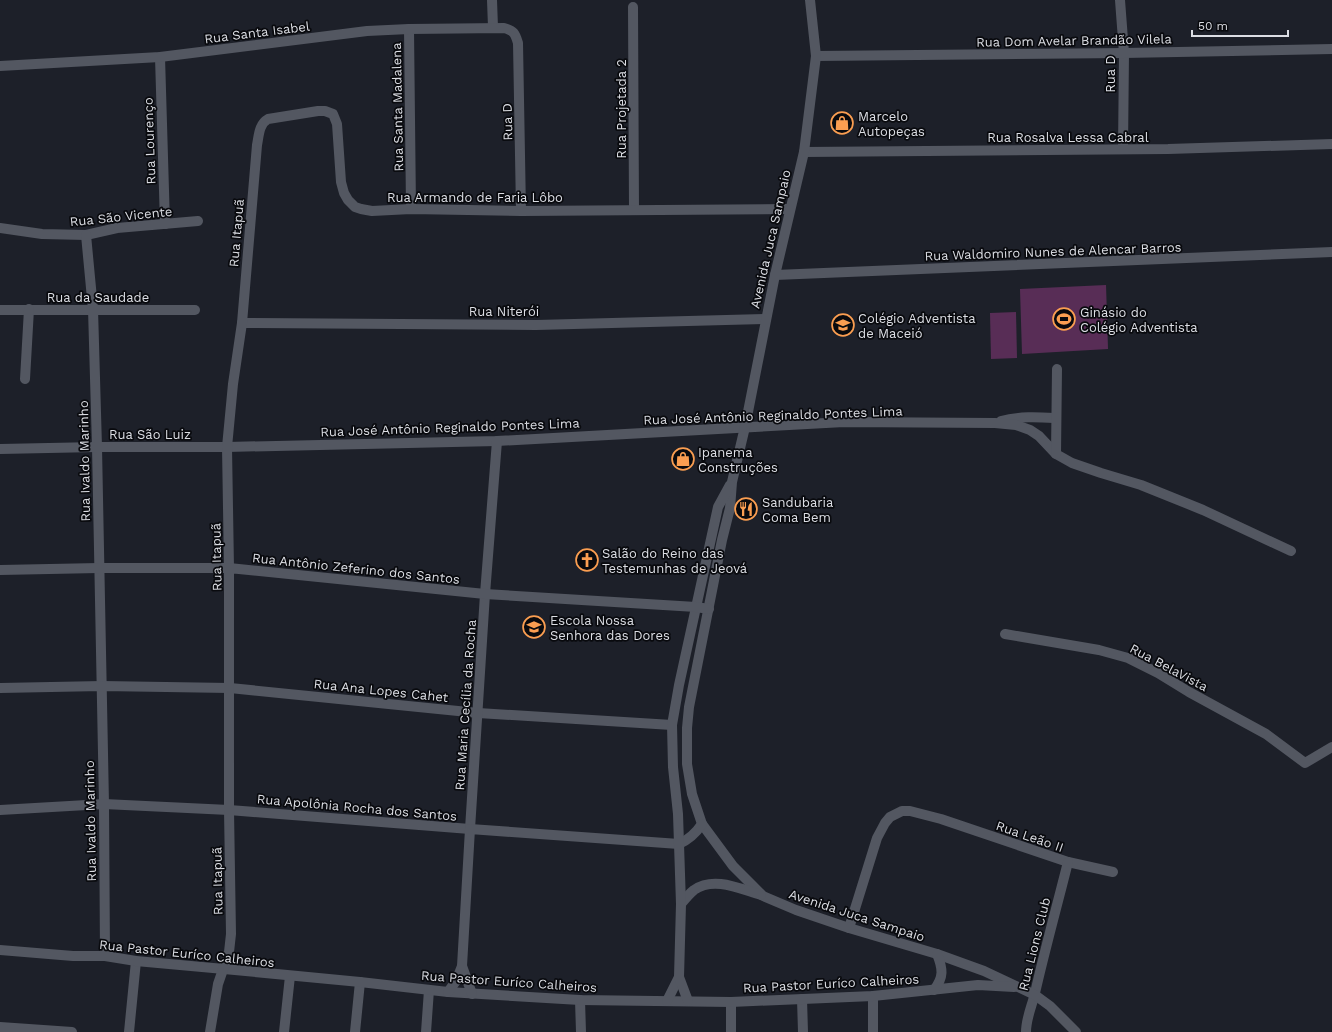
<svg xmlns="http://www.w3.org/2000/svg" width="1332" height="1032" viewBox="0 0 1332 1032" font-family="'Work Sans',sans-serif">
	<rect width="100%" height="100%" fill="#1d2029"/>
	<!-- green -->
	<g fill="#582d56">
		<polygon points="1106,285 1108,349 1022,354 1020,289"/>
		<polygon points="1016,312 1017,358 991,359 990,313"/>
	</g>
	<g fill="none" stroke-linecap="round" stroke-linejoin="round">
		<!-- minor -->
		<g stroke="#535761" stroke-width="10">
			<polyline points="492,0 493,27"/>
			<polyline points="1120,0 1124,53 1123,149"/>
			<polyline points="633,7 634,210"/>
			<polyline points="409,29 411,209"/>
			<polyline points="816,56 1124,53 1332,49"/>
			<polyline points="160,57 165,224"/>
			<path d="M0,66L160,57L367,31L409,29L504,28C514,31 515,33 518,43L521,211"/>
			<polyline points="804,152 1168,149 1332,144"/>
			<polyline points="0,228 42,234 86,235 117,228 198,221"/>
			<polyline points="86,235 93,309 97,447 104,804 105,956"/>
			<polyline points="775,275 1332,252"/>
			<polyline points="0,310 195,310"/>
			<polyline points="242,323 536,325 766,319"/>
			<polyline points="25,379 29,309"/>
			<path d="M1001,421C1020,416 1037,417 1056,418"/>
			<polyline points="0,449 97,447 227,447 497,441 844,422 995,423 1016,425 1030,430 1039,436 1056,454 1072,463 1101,473 1141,485 1203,510 1291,551"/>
			<polyline points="1056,454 1057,369"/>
			<path d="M0,570L99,568H229L227,447L233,384L242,323L257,145C259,135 259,124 268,119L318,111H325L333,114L337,124L341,182L344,193L348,200L355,207L361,209L372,211L411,209L521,211L789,209"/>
			<polyline points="485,594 497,441"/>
			<polyline points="1005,634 1099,650 1128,658 1158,673 1189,692 1266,734 1305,763 1332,747"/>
			<polyline points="0,688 102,686 230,688 478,713 672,725"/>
			<polyline points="0,810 104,804 229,810 470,829"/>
			<polyline points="849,928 877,838 885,823 890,817 902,811 910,811 941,819 1068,862 1113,872"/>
			<polyline points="873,996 873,1032"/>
			<polyline points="802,999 803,1032"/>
			<polyline points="580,1000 581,1032"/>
			<polyline points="0,1027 72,1032"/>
			<polyline points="129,1032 136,961"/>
			<polyline points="284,1032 290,976"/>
			<polyline points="355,1032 360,982"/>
			<polyline points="426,1032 429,990"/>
			<polyline points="731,1032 731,1002"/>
			<path d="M1026,1032C1026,1018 1032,1006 1035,993C1045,949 1057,906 1068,862"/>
		</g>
		<!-- tertiary -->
		<g stroke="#535761" stroke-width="10">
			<polyline points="470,829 485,594"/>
			<polyline points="0,950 73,956 105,956 136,961 224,969"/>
		</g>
		<!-- secondary -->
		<g stroke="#535761" stroke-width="10">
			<polyline points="810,0 816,56 804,152 775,275 745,427 732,482 730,508 722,540 689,707 687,728 687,764 692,794 702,824 733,866 763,896 796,910 849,928 937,954 984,971 1035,995 1050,1006 1076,1032"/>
			<path d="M681,904C685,899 689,894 694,890C714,876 740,889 761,895"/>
			<polyline points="224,969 360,982 448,992 580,1000 731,1002 873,996 978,985 1014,987"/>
			<path d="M934,990C944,977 943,969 937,954"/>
			<polyline points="448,992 456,981 462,966"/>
			<path d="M472,994L462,966L470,829L679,844C690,839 696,833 702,824"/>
			<polyline points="667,1001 679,977"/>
			<polyline points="688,1001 679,977 681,904 678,814 673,767 672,725 679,685 718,507 730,485"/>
			<polyline points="210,1032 218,984 229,952 231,934 229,810 229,568 485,594 696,607 709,609"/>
		</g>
	</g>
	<!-- icons -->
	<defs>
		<g id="shop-ring" transform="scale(1.15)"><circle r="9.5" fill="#090a0e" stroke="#fb9e51" stroke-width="1.5"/><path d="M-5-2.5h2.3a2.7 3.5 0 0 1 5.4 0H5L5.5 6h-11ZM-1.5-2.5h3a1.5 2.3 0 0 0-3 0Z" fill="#fb9e51"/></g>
		<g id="stadium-ring" transform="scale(1.15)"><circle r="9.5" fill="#090a0e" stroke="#fb9e51" stroke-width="1.5"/><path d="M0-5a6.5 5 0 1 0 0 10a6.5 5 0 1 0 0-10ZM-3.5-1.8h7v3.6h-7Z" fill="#fb9e51"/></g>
		<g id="school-ring" transform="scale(1.15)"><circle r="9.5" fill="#090a0e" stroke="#fb9e51" stroke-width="1.5"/><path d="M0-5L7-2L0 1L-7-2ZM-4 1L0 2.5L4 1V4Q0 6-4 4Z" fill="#fb9e51"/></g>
		<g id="restaurant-ring" transform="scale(1.15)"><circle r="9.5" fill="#090a0e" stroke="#fb9e51" stroke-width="1.5"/><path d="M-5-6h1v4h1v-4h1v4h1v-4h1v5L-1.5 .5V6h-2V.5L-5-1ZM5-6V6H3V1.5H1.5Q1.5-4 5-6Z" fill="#fb9e51"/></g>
		<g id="church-ring" transform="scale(1.15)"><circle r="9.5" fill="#090a0e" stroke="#fb9e51" stroke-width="1.5"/><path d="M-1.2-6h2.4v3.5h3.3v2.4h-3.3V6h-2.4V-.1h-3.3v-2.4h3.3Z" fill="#fb9e51"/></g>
	</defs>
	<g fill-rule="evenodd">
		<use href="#shop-ring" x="842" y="123"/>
		<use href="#stadium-ring" x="1064" y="319"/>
		<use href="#school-ring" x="843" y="325"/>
		<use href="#shop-ring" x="683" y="459"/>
		<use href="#restaurant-ring" x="746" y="509"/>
		<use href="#church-ring" x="587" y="560"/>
		<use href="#school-ring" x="534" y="627"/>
	</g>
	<g text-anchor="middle" stroke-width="3.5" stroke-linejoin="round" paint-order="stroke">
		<!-- street labels -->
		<g font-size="13" fill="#dcdee4" stroke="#090a0e">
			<text transform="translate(257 32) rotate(-7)" y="5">Rua Santa Isabel</text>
			<text transform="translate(1074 40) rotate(-1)" y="5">Rua Dom Avelar Brandão Vilela</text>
			<text transform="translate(1110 74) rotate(-90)" y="5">Rua D</text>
			<text transform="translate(397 107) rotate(-91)" y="5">Rua Santa Madalena</text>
			<text transform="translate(621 109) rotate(-90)" y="5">Rua Projetada 2</text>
			<text transform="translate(507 122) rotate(-91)" y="5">Rua D</text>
			<text x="1068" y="142">Rua Rosalva Lessa Cabral</text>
			<text transform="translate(149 141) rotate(-92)" y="5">Rua Lourenço</text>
			<text x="475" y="202">Rua Armando de Faria Lôbo</text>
			<text transform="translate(121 216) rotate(-6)" y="5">Rua São Vicente</text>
			<text transform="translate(236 233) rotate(-85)" y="5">Rua Itapuã</text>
			<text transform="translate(770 239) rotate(-77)" y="5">Avenida Juca Sampaio</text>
			<text transform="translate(1053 251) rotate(-2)" y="5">Rua Waldomiro Nunes de Alencar Barros</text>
			<text x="98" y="302">Rua da Saudade</text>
			<text x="504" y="316">Rua Niterói</text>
			<text transform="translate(773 415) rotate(-2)" y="5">Rua José Antônio Reginaldo Pontes Lima</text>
			<text transform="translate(450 427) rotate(-2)" y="5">Rua José Antônio Reginaldo Pontes Lima</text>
			<text x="150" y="439">Rua São Luiz</text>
			<text transform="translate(84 461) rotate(-91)" y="5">Rua Ivaldo Marinho</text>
			<text transform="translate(216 557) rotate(-91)" y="5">Rua Itapuã</text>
			<text transform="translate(356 568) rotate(6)" y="5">Rua Antônio Zeferino dos Santos</text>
			<text transform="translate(1169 667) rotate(28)" y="5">Rua BelaVista</text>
			<text transform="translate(381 690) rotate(6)" y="5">Rua Ana Lopes Cahet</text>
			<text transform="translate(465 705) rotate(-86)" y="5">Rua Maria Cecília da Rocha</text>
			<text transform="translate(357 807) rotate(5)" y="5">Rua Apolônia Rocha dos Santos</text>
			<text transform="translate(90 821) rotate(-91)" y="5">Rua Ivaldo Marinho</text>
			<text transform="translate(1030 836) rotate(19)" y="5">Rua Leão II</text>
			<text transform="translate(217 881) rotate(-91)" y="5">Rua Itapuã</text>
			<text transform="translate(857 915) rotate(18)" y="5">Avenida Juca Sampaio</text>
			<text transform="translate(1034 944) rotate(-76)" y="5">Rua Lions Club</text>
			<text transform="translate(187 953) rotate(6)" y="5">Rua Pastor Euríco Calheiros</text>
			<text transform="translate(509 981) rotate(4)" y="5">Rua Pastor Euríco Calheiros</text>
			<text transform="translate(831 983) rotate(-3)" y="5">Rua Pastor Euríco Calheiros</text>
		</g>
		<!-- poi labels -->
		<g font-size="13" fill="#dcdee4" stroke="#090a0e" text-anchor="start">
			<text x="858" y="121">Marcelo<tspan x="858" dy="15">Autopeças</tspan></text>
			<text x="1080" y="317">Ginásio do<tspan x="1080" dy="15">Colégio Adventista</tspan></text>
			<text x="858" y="323">Colégio Adventista<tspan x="858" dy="15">de Maceió</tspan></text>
			<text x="698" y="457">Ipanema<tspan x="698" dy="15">Construções</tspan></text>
			<text x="762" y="507">Sandubaria<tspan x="762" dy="15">Coma Bem</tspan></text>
			<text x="602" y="558">Salão do Reino das<tspan x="602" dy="15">Testemunhas de Jeová</tspan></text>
			<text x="550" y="625">Escola Nossa<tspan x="550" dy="15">Senhora das Dores</tspan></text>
		</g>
	</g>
	<!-- scale -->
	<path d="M1192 30v6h96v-6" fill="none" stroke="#dcdee4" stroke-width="2"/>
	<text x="1198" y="30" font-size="12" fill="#dcdee4" stroke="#090a0e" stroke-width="3" paint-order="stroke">50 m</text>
</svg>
